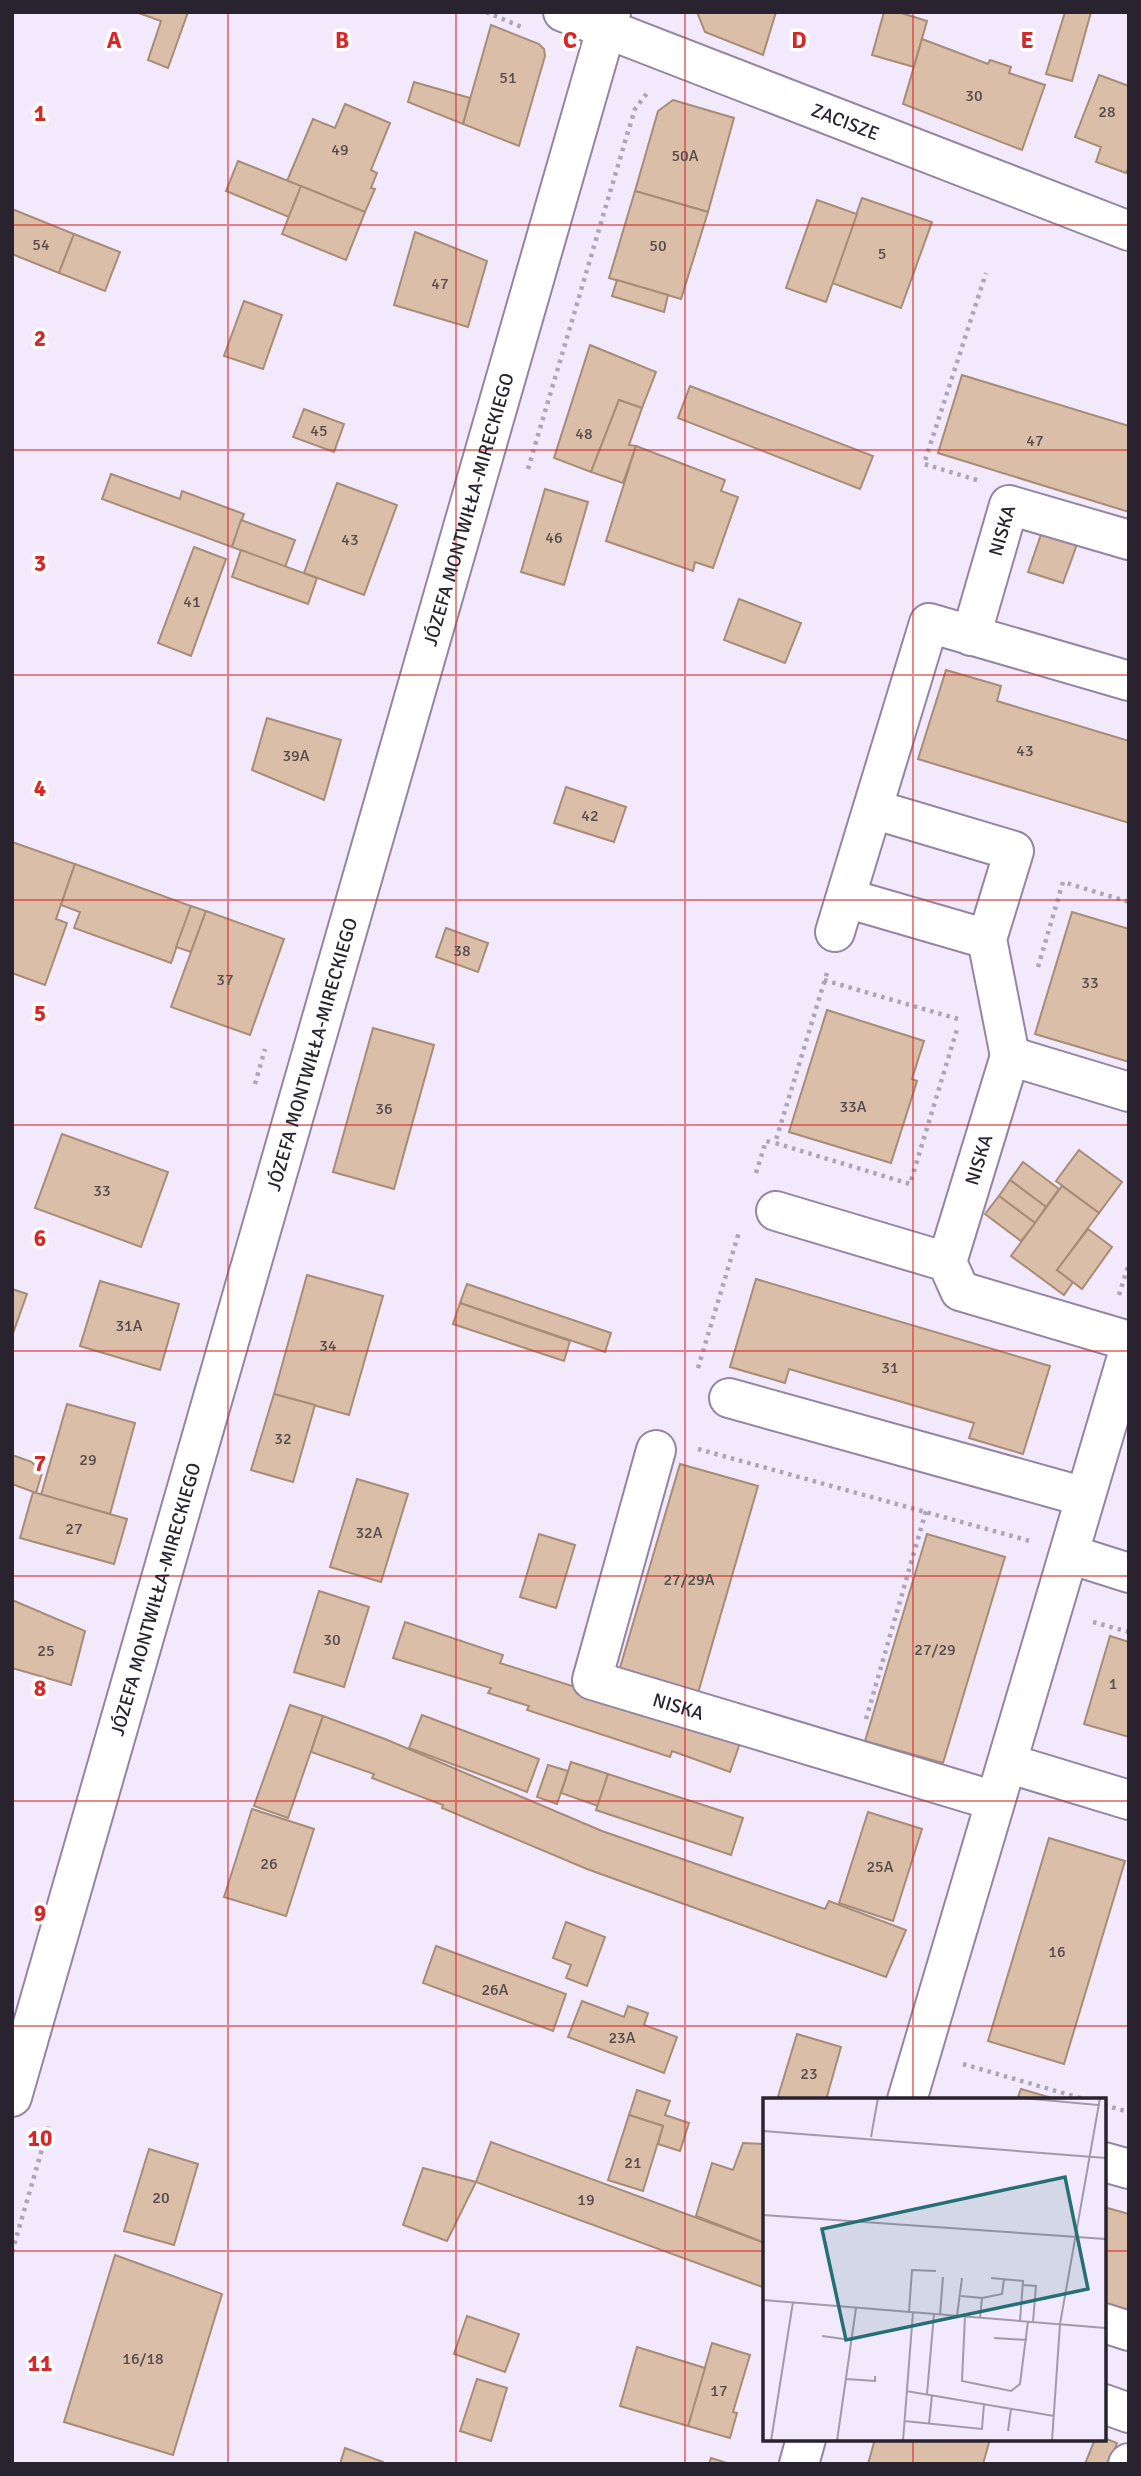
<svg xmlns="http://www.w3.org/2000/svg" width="1141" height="2476" viewBox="0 0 1141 2476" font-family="Signika,sans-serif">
	<rect width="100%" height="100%" fill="#f2e9fc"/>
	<!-- building -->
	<g fill="#dbbea8" stroke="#a78c77" stroke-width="2">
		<polygon points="136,12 188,12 168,68 148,60 161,21"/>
		<polygon points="697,12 776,12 763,55 705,32"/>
		<polygon points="884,12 898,12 927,21 914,67 872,55"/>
		<polygon points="1065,12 1091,12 1072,81 1046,74"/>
		<polygon points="491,25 539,44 544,49 545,56 519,146 463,124"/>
		<polygon points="922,39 988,64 990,60 1011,67 1009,73 1045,85 1022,150 903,104"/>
		<polygon points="1099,75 1129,86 1129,167 1126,173 1096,162 1101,147 1075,137"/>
		<polygon points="414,82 470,98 463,124 408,102"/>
		<polygon points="673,100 734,118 708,212 635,191 658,111"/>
		<polygon points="345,104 390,123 371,170 377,173 371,188 375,189 365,212 287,181 313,119 335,128"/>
		<polygon points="238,161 301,186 289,217 226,191"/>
		<polygon points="301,186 365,212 346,260 282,234"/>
		<polygon points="635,191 708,212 681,299 609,278"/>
		<polygon points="862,198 932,222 901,308 832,283"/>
		<polygon points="817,200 857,214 826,302 786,288"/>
		<polygon points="12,209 74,234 59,273 12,254"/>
		<polygon points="415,232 487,261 468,327 394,305"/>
		<polygon points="74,234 120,252 105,291 59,273"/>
		<polygon points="617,280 668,295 664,312 612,296"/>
		<polygon points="244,301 282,315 263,369 224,356"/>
		<polygon points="590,345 656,372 642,408 619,400 591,472 554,458"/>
		<polygon points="962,375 1129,426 1129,512 938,453"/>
		<polygon points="690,386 873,456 860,489 678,418"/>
		<polygon points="619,400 642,408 629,445 636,446 623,483 591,472"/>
		<polygon points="304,409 344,424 334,452 293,437"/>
		<polygon points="636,446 725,480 721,491 738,497 713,568 695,562 693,571 606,541"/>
		<polygon points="111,474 180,499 182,491 244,514 232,547 102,499"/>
		<polygon points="337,483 397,505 364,595 304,573"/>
		<polygon points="545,489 588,502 564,585 521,572"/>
		<polygon points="241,520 295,540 285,567 232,547"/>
		<polygon points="1045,523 1080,536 1063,583 1028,572"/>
		<polygon points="194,547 226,559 191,656 158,643"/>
		<polygon points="241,550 317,578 308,604 232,577"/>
		<polygon points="739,599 801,623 785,663 724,640"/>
		<polygon points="946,670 1001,686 997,701 1129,741 1129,823 918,759"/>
		<polygon points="267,718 341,740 324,800 252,770"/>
		<polygon points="566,787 626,807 614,842 554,823"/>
		<polygon points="12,842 75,864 56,919 67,923 45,985 12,973"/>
		<polygon points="75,864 191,906 171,963 74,928 80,912 61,905"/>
		<polygon points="191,906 206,911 191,952 176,947"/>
		<polygon points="206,911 284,939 250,1035 171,1007"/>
		<polygon points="1072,912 1129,929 1129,1062 1035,1034"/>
		<polygon points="446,928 488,943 478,972 436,957"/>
		<polygon points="827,1010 924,1041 912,1079 917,1081 891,1163 789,1132"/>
		<polygon points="373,1028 434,1045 394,1189 333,1172"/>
		<polygon points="62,1134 168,1172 141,1247 35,1208"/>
		<polygon points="1079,1150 1122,1182 1099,1213 1056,1181"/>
		<polygon points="1023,1162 1059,1189 1046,1207 1010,1180"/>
		<polygon points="1010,1180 1046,1207 1035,1223 999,1196"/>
		<polygon points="1062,1186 1099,1213 1057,1270 1073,1282 1064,1295 1011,1256"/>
		<polygon points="999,1196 1035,1223 1021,1241 985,1214"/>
		<polygon points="1088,1229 1112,1247 1082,1289 1057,1270"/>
		<polygon points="307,1275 383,1296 349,1415 274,1394"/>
		<polygon points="756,1279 1050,1366 1023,1454 969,1438 974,1423 789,1369 785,1383 730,1367"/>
		<polygon points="100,1281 179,1304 160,1370 80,1346"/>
		<polygon points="467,1284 611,1333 605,1352 460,1303"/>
		<polygon points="12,1289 27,1294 12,1336"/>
		<polygon points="460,1303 570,1341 564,1361 453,1324"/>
		<polygon points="274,1394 315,1405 293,1482 251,1470"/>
		<polygon points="67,1404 135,1423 110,1514 41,1495"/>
		<polygon points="12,1455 32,1462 42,1473 36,1493 12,1484"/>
		<polygon points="680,1464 758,1486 698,1693 619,1671"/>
		<polygon points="357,1479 408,1494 381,1582 330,1567"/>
		<polygon points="33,1492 127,1519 114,1564 20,1538"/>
		<polygon points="539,1534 575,1545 556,1608 520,1597"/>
		<polygon points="927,1534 1005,1557 943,1763 865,1741"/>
		<polygon points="319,1591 369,1607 344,1687 294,1672"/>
		<polygon points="12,1600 85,1631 71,1685 12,1668"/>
		<polygon points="405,1622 503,1655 500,1663 741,1740 730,1772 672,1751 670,1757 527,1710 529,1706 488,1693 491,1688 393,1658"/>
		<polygon points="1110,1636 1129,1642 1129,1737 1084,1724"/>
		<polygon points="290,1705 323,1716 288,1818 254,1806"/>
		<polygon points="422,1715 539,1759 527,1792 409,1748"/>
		<polygon points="323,1716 385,1739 602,1831 825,1909 829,1901 906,1930 886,1977 587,1869 442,1808 443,1805 372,1778 374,1774 311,1752"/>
		<polygon points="571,1762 608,1774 598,1806 561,1793"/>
		<polygon points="548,1765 568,1771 557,1804 537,1797"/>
		<polygon points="608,1774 743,1818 731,1855 596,1810"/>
		<polygon points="252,1809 314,1829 286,1916 224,1897"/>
		<polygon points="868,1812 922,1829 893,1921 839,1903"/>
		<polygon points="1049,1838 1125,1861 1064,2064 988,2041"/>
		<polygon points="566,1922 605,1937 587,1986 566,1978 571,1965 553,1958"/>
		<polygon points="436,1946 566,1994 553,2031 423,1983"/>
		<polygon points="582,2001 624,2017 628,2006 648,2013 644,2025 677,2037 664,2073 568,2037"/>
		<polygon points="797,2034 841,2047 826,2100 777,2100"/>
		<polygon points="1021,2089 1052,2098 1052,2100 1017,2100"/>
		<polygon points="637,2090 670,2101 665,2115 689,2123 680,2151 658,2144 663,2126 629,2115"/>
		<polygon points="629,2115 663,2126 643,2191 608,2180"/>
		<polygon points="491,2142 765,2243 765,2288 476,2182"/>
		<polygon points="743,2143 765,2144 765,2243 696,2216 712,2163 733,2170"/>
		<polygon points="149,2149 198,2164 174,2245 124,2231"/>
		<polygon points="423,2168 476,2182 447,2241 403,2225"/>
		<polygon points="1104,2207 1129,2214 1129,2315 1104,2308"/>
		<polygon points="115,2255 222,2294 173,2455 64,2422"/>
		<polygon points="467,2316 519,2334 505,2372 454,2354"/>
		<polygon points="712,2343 750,2355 733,2412 737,2413 730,2438 688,2426"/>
		<polygon points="637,2347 705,2368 688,2426 620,2406"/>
		<polygon points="477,2379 507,2388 491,2441 460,2431"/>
		<polygon points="1104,2438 1117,2443 1109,2464 1085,2464 1095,2439"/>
		<polygon points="875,2439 990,2439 983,2464 868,2464"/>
		<polygon points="345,2448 383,2462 383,2464 340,2464"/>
		<polygon points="711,2458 730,2464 709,2464"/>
	</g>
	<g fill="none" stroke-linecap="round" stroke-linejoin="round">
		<!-- minor casing -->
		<g stroke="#9486a2" stroke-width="42">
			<g id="minor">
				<path id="s1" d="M563,12L1129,231"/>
				<path id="s2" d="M971,636L1009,505L1129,540"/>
				<polyline points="873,809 1014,851 987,939 1010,1056"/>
				<polyline points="846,898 987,939"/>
				<polyline points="835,932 929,623 1129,681"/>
				<polyline points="776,1211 947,1262 960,1291 1129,1341"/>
				<path id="s3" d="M947,1262L1010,1056L1129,1092"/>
				<polyline points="729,1398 1085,1497"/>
				<path id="s4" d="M656,1450L592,1680L995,1801"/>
				<polyline points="1069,1554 1129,1573"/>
				<polyline points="1007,1763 1129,1800"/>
				<polyline points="907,2100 1129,1350"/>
				<polyline points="1104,2162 1129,2169"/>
				<polyline points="1104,2323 1129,2331"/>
				<polyline points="1104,2404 1129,2413"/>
				<polyline points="799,2464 806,2439"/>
				<polyline points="1128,2464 1129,2463"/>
			</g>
		</g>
		<!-- major casing -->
		<g stroke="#9486a2" stroke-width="42">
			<g id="major">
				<path id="s5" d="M12,2097L611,12"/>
			</g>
		</g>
		<!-- path -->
		<g stroke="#ada5b5" stroke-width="4.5" stroke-dasharray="3.5 5" stroke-linecap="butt">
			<polyline points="486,12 524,28"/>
			<polyline points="528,469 627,135 635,109 648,92"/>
			<polyline points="977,480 924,464 986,273"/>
			<polyline points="1038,967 1063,882 1129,902"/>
			<polyline points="827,973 775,1143 910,1184 958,1026"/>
			<polyline points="824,980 958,1019"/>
			<polyline points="255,1084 265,1049"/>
			<polyline points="756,1173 766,1141 775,1143"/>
			<polyline points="1119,1295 1129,1263"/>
			<polyline points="698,1368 739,1232"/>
			<polyline points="698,1449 1030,1541"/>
			<polyline points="1093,1622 1129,1632"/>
			<polyline points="866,1719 926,1511"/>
			<polyline points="963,2064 1087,2100"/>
			<polyline points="1104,2105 1129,2112"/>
			<polyline points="12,2252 50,2122"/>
		</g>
		<!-- minor -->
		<use href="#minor" stroke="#fff" stroke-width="38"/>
		<!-- major -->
		<use href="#major" stroke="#fff" stroke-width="38"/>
	</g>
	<!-- grid -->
	<path fill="none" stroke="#d62828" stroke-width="2" stroke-opacity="0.55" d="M228,12V2464M456,12V2464M685,12V2464M913,12V2100M12,225H1129M12,450H1129M12,675H1129M12,900H1129M12,1125H1129M12,1351H1129M12,1576H1129M12,1801H1129M12,2026H1129M12,2251H765M1104,2251H1129M913,2439V2464"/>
	<g text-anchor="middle" stroke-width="7" stroke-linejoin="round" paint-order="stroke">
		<!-- number labels -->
		<g font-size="16" fill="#554a4c">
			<text x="508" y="83">51</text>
			<text x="974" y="101">30</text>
			<text x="1107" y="117">28</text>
			<text x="340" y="155">49</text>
			<text x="685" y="161">50A</text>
			<text x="41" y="250">54</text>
			<text x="658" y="251">50</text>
			<text x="882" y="259">5</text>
			<text x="440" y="289">47</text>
			<text x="319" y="436">45</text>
			<text x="584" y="439">48</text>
			<text x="1035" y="446">47</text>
			<text x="554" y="543">46</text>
			<text x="350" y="545">43</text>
			<text x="192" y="607">41</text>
			<text x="1025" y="756">43</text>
			<text x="296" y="761">39A</text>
			<text x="590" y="821">42</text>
			<text x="462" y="956">38</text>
			<text x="225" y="985">37</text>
			<text x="1090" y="988">33</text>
			<text x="853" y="1112">33A</text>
			<text x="384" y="1114">36</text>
			<text x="102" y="1196">33</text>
			<text x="129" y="1331">31A</text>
			<text x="328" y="1351">34</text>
			<text x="890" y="1373">31</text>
			<text x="283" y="1444">32</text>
			<text x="88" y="1465">29</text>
			<text x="74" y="1534">27</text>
			<text x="369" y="1538">32A</text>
			<text x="689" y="1585">27/29A</text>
			<text x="332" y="1645">30</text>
			<text x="935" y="1655">27/29</text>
			<text x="46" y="1656">25</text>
			<text x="1113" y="1689">1</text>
			<text x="269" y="1869">26</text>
			<text x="880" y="1872">25A</text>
			<text x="1057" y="1957">16</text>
			<text x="495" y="1995">26A</text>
			<text x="622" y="2043">23A</text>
			<text x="809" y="2079">23</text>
			<text x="633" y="2168">21</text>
			<text x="161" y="2203">20</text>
			<text x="586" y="2205">19</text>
			<text x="143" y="2364">16/18</text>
			<text x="719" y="2396">17</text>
		</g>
		<!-- street labels -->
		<g font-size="19" fill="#28232e" stroke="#fff">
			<text dy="7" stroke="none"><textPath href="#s1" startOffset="303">ZACISZE</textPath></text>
			<text dy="7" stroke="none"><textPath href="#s5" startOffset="1652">JÓZEFA MONTWIŁŁA-MIRECKIEGO</textPath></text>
			<text dy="7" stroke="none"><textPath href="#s2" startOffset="110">NISKA</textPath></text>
			<text dy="7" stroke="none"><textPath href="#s5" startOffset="1085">JÓZEFA MONTWIŁŁA-MIRECKIEGO</textPath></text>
			<text dy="7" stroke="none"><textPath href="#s3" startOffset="107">NISKA</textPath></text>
			<text dy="7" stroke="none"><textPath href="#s5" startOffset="518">JÓZEFA MONTWIŁŁA-MIRECKIEGO</textPath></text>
			<text dy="7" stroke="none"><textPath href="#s4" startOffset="329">NISKA</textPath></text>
		</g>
	</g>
	<!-- overview -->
	<g transform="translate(763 2098)">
		<rect width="343" height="343" fill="#f2e9fc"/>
		<path fill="none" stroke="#a19aaa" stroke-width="2" d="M259,0L335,7M0,33L343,60M108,39L115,0M0,117L343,141M228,180L260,183L257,223M260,187L273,188L270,224M198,198L219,200L217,220M219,200L239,196L241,181M0,202L343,230M146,214L149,172L173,173M177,217L180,179M194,218L199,180M202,218L199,283L248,293L257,286L265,223M59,238L88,242M231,240L264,242M83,281L112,283V278M143,293L291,318M164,296L171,216M141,323L219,331L221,306M166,326L169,297M245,333L248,311M8,343L30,204M74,343L93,210M140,343L150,214M289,343L297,226L337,0"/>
		<path fill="#256f75" fill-opacity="0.15" stroke="#256f75" stroke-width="3.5" d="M302,79L325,191L83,242L59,131Z"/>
		<rect width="343" height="343" fill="none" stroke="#28232e" stroke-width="3.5"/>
	</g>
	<g font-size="23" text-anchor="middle" font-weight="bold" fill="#d62828" stroke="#fff" stroke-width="7" stroke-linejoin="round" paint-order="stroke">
		<text x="114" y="48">A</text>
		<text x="342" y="48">B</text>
		<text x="570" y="48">C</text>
		<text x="799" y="48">D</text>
		<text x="1027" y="48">E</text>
		<text x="40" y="121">1</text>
		<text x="40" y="346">2</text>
		<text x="40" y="571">3</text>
		<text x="40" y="796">4</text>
		<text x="40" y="1021">5</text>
		<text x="40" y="1246">6</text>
		<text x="40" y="1471">7</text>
		<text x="40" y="1696">8</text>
		<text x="40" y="1921">9</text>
		<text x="40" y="2146">10</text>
		<text x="40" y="2371">11</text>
	</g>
	<!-- border -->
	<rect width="1141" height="2476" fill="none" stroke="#28232e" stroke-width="28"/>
</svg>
